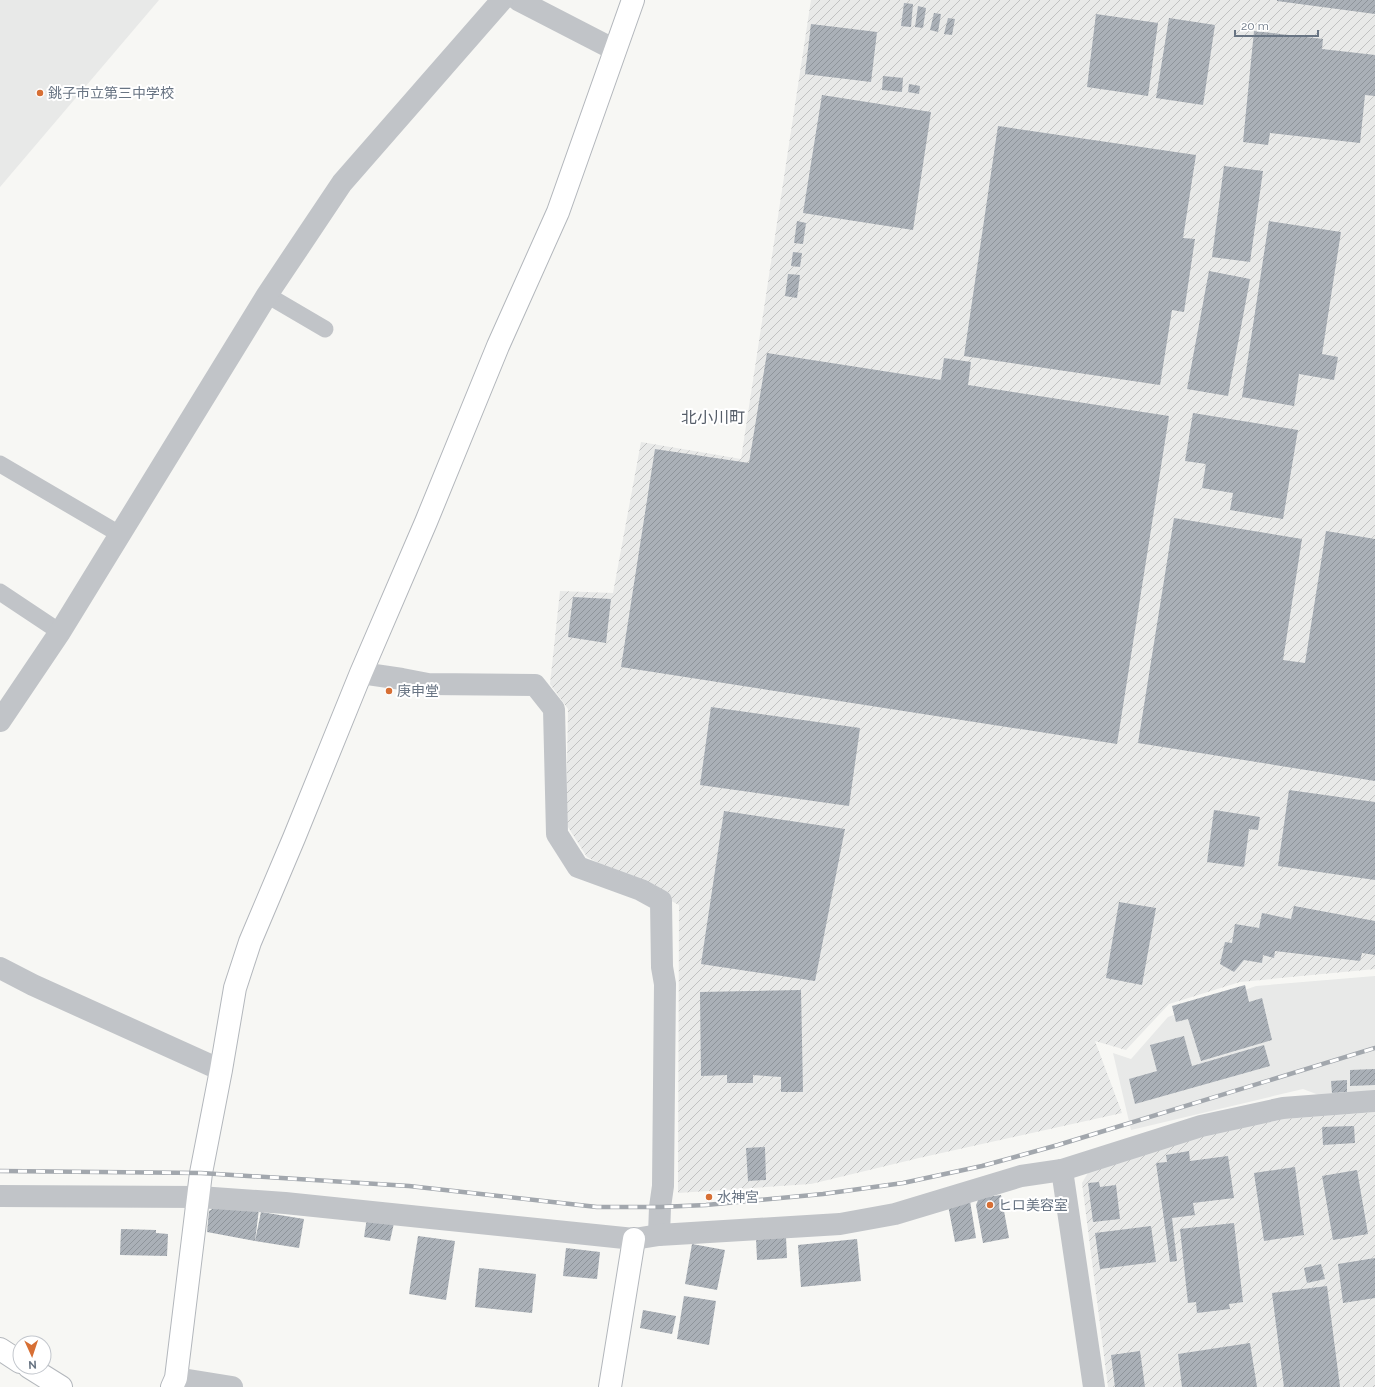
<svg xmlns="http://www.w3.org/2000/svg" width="1375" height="1387" viewBox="0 0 1375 1387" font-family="Raleway,'Noto Sans JP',sans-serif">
	<defs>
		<pattern id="industrial-furrows" width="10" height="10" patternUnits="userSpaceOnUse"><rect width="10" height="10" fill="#e8e9e8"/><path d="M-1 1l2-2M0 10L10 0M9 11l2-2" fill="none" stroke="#c0c1c1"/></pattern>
		<pattern id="building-hatch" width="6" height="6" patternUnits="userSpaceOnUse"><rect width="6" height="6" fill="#aab0b7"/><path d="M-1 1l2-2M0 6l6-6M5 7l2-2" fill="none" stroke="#8e949a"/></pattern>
	</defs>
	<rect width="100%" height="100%" fill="#f7f7f4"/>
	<!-- built -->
	<g fill="#e8e9e8">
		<polygon points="0,0 159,0 0,187"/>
		<polygon points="1375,976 1375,1091 1324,1097 1303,1089 1131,1130 1113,1053 1131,1059 1168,1017 1256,986"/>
	</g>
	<!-- industrial -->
	<g fill="url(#industrial-furrows)">
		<polygon points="811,0 1375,0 1375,969 1240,982 1169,1004 1126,1050 1095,1041 1122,1113 919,1158 811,1184 678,1193 679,905 587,857 566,824 568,709 550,684 560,591 613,593 641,442 741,459"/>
		<polygon points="1375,1112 1375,1387 1108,1387 1082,1183 1089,1171 1202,1136 1284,1119"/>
	</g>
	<!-- building -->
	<g fill="url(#building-hatch)">
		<polygon points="1277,0 1375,0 1375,14 1277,1"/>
		<polygon points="904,3 913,4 911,27 901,26"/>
		<polygon points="918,6 926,8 923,28 915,27"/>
		<polygon points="934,13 941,14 938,32 930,30"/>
		<polygon points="1096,14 1158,23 1148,96 1087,87"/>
		<polygon points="948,18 955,19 952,35 944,34"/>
		<polygon points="1169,18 1215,25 1203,105 1156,98"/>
		<polygon points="811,24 877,32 871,82 805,74"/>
		<polygon points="1254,31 1323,39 1322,49 1375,55 1375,96 1365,95 1360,143 1270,133 1268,145 1243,142"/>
		<polygon points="883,76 903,78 902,92 882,90"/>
		<polygon points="909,84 920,86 919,94 908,92"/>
		<polygon points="822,95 931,112 913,230 803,213"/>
		<polygon points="998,126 1196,155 1183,238 1195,239 1184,312 1172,310 1160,385 964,356"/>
		<polygon points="1224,166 1263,171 1250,262 1212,257"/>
		<polygon points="797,221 806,223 803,244 794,243"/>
		<polygon points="1269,221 1341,232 1322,354 1338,357 1334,380 1299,374 1294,406 1242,397"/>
		<polygon points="793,252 802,253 800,267 791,266"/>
		<polygon points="1209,271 1250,279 1228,396 1187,389"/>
		<polygon points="788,274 800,275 797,298 785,296"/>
		<polygon points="767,353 941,380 944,358 971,362 968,385 1169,416 1117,744 621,667 655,449 749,463"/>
		<polygon points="1193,413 1298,430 1283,519 1230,510 1233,493 1202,488 1206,464 1185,461"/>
		<polygon points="1174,518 1302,539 1283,660 1305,663 1326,531 1375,539 1375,781 1138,743"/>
		<polygon points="573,597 611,599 606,643 568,637"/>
		<polygon points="711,707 860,728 849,806 700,785"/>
		<polygon points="1289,790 1375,802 1375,880 1278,866"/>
		<polygon points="1214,810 1260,817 1258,830 1249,829 1244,867 1207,862"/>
		<polygon points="724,811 845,829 815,981 701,964"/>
		<polygon points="1119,902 1156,908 1142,985 1106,978"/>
		<polygon points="1294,906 1375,921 1375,955 1362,953 1360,961 1275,951 1274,958 1263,955 1262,963 1244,960 1234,972 1220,964 1225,942 1232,943 1235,924 1259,928 1262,913 1291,919"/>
		<polygon points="1245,985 1249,1002 1262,998 1272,1040 1201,1061 1188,1019 1176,1022 1172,1006"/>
		<polygon points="801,990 803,1092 781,1092 781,1077 753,1075 753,1083 727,1083 727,1075 701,1076 700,992"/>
		<polygon points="1184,1036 1192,1066 1264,1045 1270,1066 1135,1104 1129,1079 1157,1071 1150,1045"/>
		<polygon points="1375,1069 1375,1085 1350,1086 1350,1070"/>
		<polygon points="1347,1080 1347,1092 1332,1093 1331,1081"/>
		<polygon points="1354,1126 1355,1143 1323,1145 1322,1127"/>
		<polygon points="765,1147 766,1180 748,1181 746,1148"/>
		<polygon points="1189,1151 1190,1161 1228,1156 1234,1198 1193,1203 1195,1215 1172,1218 1177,1261 1170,1262 1156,1163 1167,1162 1166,1155"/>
		<polygon points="1295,1167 1304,1235 1264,1241 1254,1173"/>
		<polygon points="1357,1170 1368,1234 1333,1240 1322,1176"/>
		<polygon points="1099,1182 1100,1187 1116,1185 1120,1219 1093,1222 1088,1183"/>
		<polygon points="1001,1195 1009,1238 983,1243 976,1205 979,1198"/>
		<polygon points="970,1201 976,1238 955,1242 948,1205"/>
		<polygon points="220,1204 259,1209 255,1241 207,1232 209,1211"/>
		<polygon points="261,1212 304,1219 299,1248 255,1241"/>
		<polygon points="367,1218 394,1223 390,1241 364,1237"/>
		<polygon points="1234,1223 1243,1302 1229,1304 1230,1309 1197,1313 1196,1302 1188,1303 1180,1229"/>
		<polygon points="1151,1226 1156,1262 1100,1269 1095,1233"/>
		<polygon points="121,1229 156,1230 156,1233 168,1234 167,1256 120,1255"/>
		<polygon points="418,1236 455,1241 446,1300 409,1294"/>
		<polygon points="786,1237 787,1258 757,1260 756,1238"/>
		<polygon points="857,1239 861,1281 801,1287 798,1245"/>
		<polygon points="692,1244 725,1250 717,1290 685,1284"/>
		<polygon points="566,1248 600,1252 597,1279 563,1276"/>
		<polygon points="1375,1258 1375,1298 1343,1303 1338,1264"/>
		<polygon points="1321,1264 1325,1279 1307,1283 1304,1268"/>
		<polygon points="479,1268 536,1274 532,1313 475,1307"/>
		<polygon points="1327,1286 1340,1387 1284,1387 1272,1293"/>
		<polygon points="684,1296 716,1301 709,1345 677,1339"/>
		<polygon points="643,1310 676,1316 672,1334 640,1328"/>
		<polygon points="1250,1343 1257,1387 1182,1387 1178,1354"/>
		<polygon points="1140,1351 1145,1387 1115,1387 1111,1355"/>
	</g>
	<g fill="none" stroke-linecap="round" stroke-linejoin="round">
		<!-- secondary casing -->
		<g stroke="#b3b7bc" stroke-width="24">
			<g id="secondary">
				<polyline points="0,1349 20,1362"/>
				<polyline points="29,1367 61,1387"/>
				<polyline points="172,1387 176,1378 201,1173 221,1070 235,988 250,942 294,838 361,673 426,522 498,346 558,212 633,0"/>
				<polyline points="610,1387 634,1239"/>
			</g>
		</g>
		<!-- lane -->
		<g stroke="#c1c4c8" stroke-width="17">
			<polyline points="267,295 325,329"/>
			<polyline points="0,464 121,535"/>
			<polyline points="0,592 60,632"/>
		</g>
		<!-- street -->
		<g stroke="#c1c4c8" stroke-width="22">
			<polyline points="518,0 615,50"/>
			<polyline points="361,673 402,679 428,684 535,685 554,709 557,834 578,867 641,890 661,901 662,967 665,984 663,1186 660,1207 659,1235"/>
			<polyline points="0,721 60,632 267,295 342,183 502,0"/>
			<polyline points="0,968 33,985 221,1070"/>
			<polyline points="1062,1170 1094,1387"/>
			<polyline points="0,1196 199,1197 285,1203 634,1239 659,1235 840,1224 895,1214 1021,1176 1062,1170 1201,1126 1283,1108 1375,1101"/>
			<polyline points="176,1378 232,1387"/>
		</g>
		<!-- secondary -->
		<use href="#secondary" stroke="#fff" stroke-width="22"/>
		<!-- rail casing -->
		<g stroke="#a2a7ad" stroke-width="4.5">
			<polyline id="rail" points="0,1171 201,1173 409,1186 597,1207 660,1207 706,1205 823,1194 903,1183 982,1166 1058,1145 1375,1048"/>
		</g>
		<!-- rail -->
		<use href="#rail" stroke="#fff" stroke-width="3" stroke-dasharray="9" stroke-linecap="butt"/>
	</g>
	<!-- markers -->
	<g fill="#d76f34" stroke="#fff" stroke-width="1.5">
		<circle cx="40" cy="93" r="4"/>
		<circle cx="389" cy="691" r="4"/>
		<circle cx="709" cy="1197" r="4"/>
		<circle cx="990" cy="1205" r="4"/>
	</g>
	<g text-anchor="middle" stroke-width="4" stroke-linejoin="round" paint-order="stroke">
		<!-- poi labels -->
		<g font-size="14" fill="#687483" stroke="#fff" text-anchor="start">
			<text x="48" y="98">銚子市立第三中学校</text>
			<text x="397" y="696">庚申堂</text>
			<text x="717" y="1202">水神宮</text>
			<text x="998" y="1210">ヒロ美容室</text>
		</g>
		<!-- quarter labels -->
		<g font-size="16" fill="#565e69" stroke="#fff">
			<text x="713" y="423">北小川町</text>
		</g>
	</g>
	<!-- north arrow -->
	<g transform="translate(32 1355) rotate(177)"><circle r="19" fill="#ffffff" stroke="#c3c7cd"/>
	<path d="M0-3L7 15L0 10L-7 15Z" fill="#d76f34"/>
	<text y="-6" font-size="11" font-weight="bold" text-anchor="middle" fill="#687483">N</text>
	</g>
	<!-- scale -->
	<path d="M1235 30v6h83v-6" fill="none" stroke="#687483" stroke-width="2"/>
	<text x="1241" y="30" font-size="12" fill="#687483" stroke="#ffffff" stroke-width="3" paint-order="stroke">20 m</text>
</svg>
